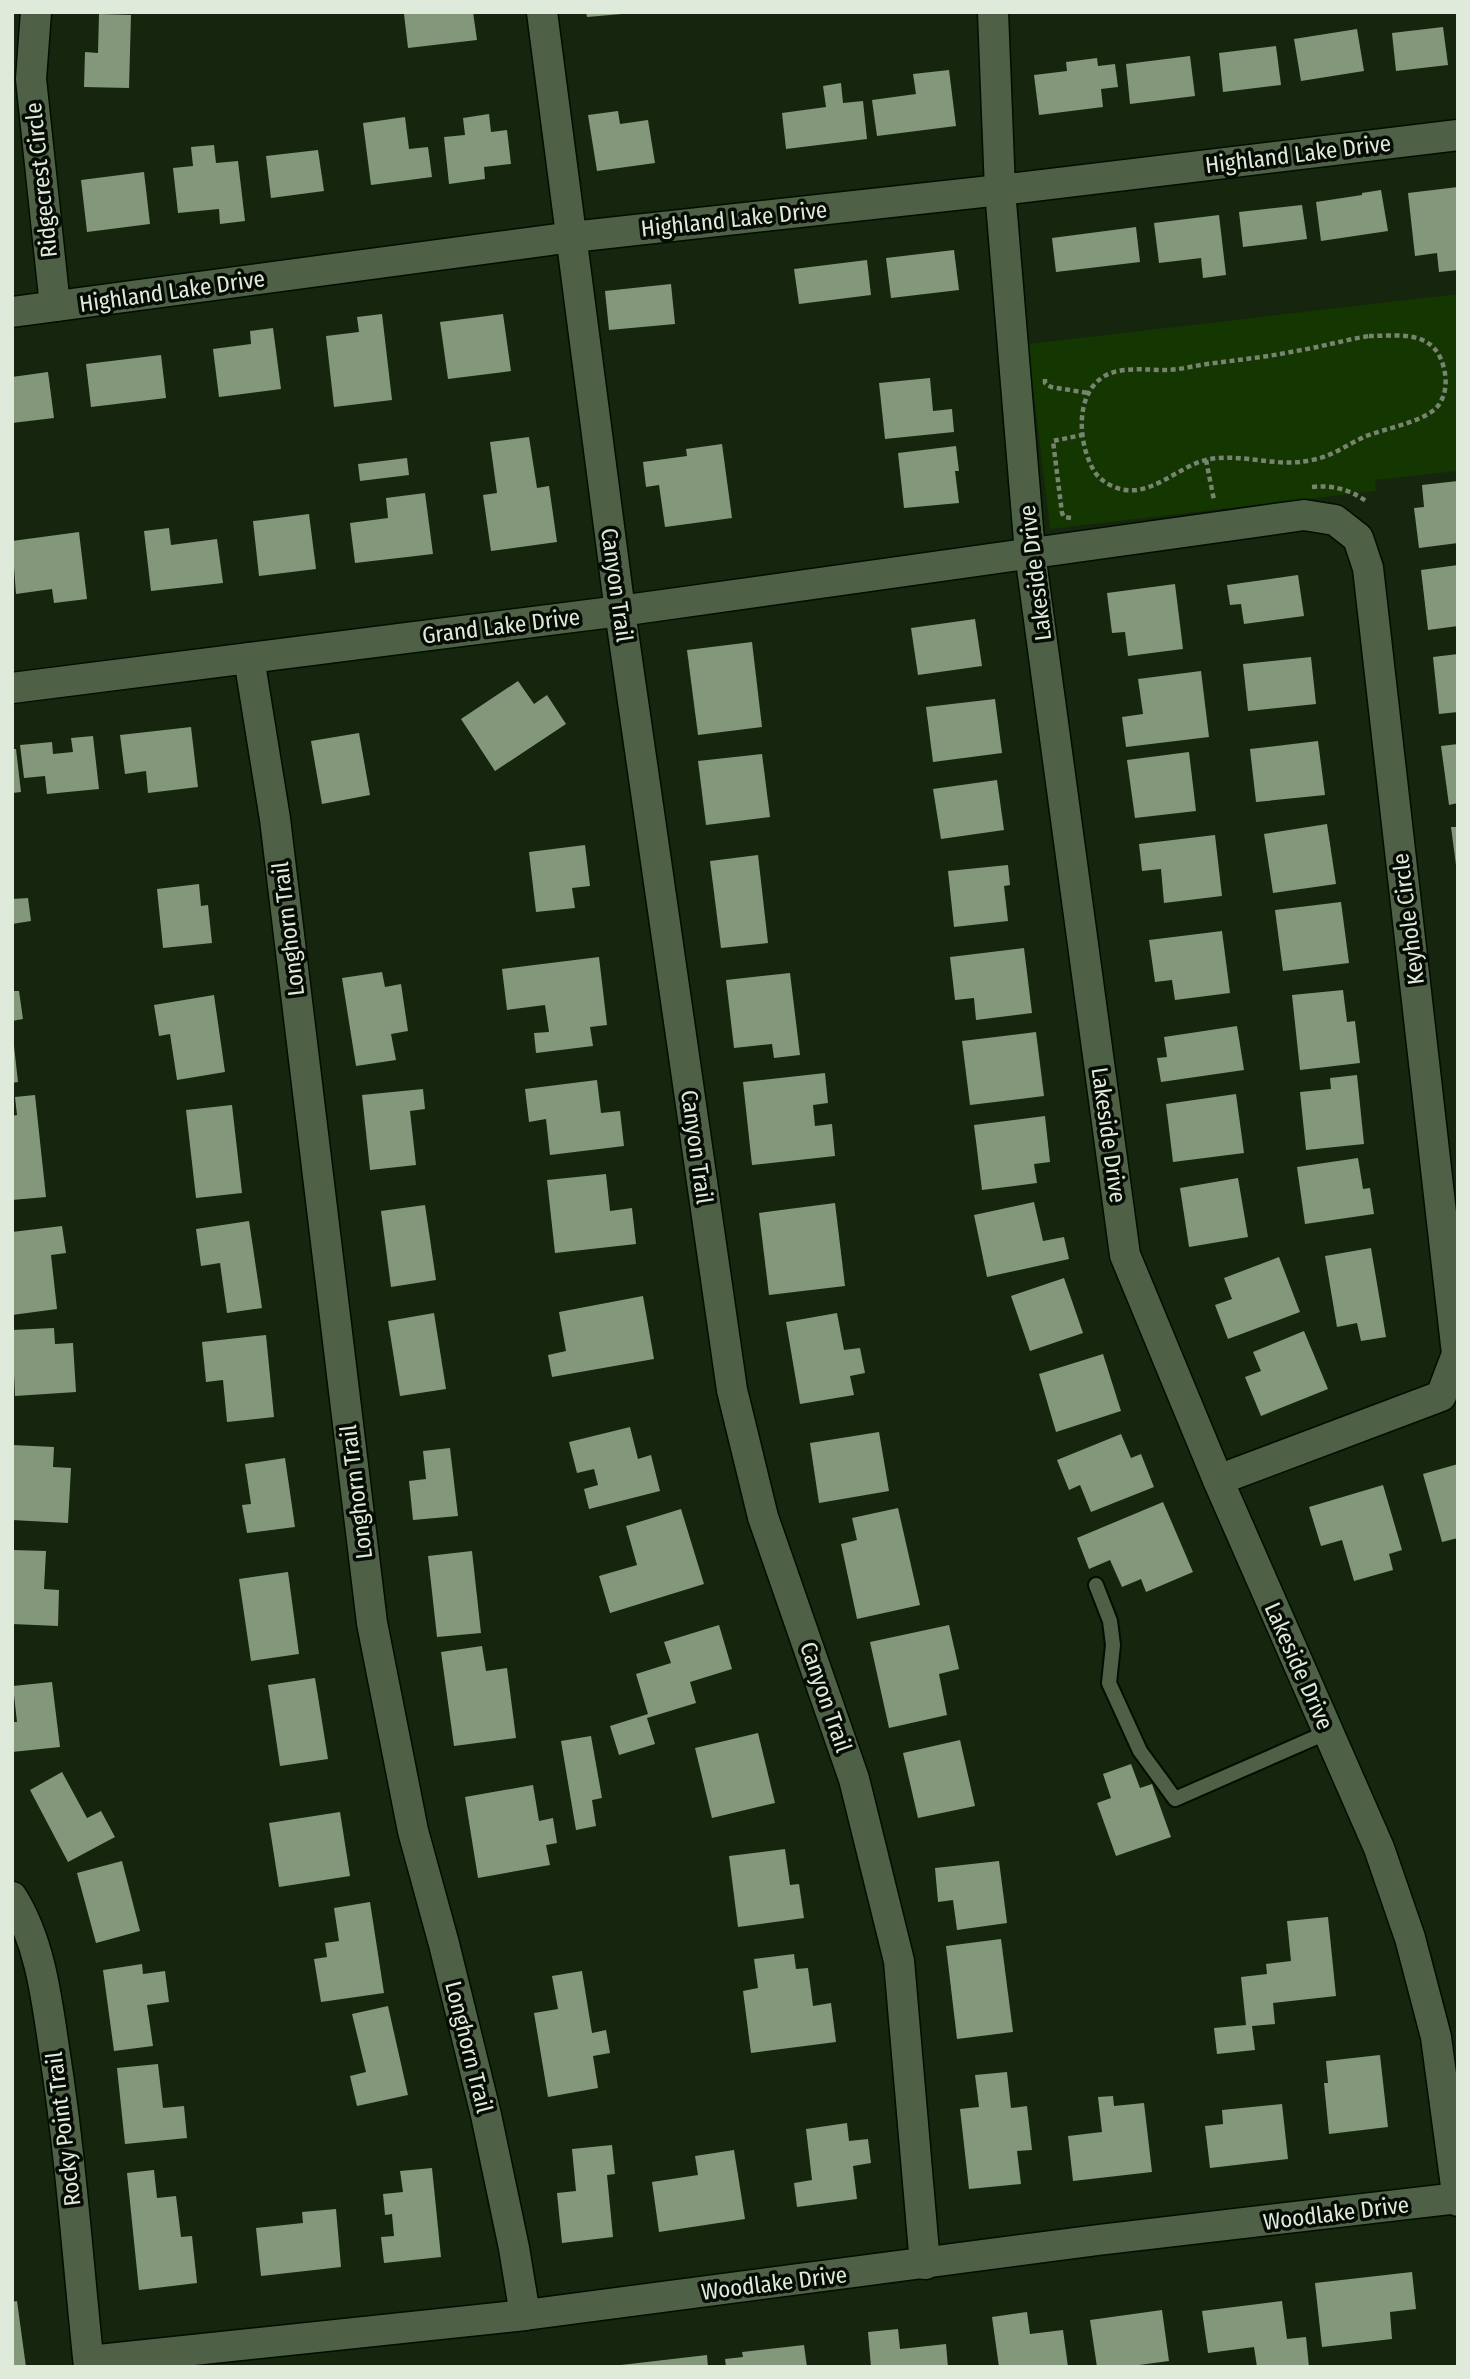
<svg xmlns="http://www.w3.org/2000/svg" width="1470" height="2379" viewBox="0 0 1470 2379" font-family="'Fira Sans Condensed',sans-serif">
	<rect width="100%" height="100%" fill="#15250e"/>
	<!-- green -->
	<polygon fill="#143601" points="1458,294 1458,471 1375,480 1376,491 1050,529 1028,344"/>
	<!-- building -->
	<g fill="#83987b">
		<polygon points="420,12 473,12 477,40 408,48 404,14"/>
		<polygon points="586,12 622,12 622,14 587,17"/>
		<polygon points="99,14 131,15 129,88 84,87 85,52 98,53"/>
		<polygon points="1443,27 1448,65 1396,71 1392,33"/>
		<polygon points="1357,29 1364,71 1301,81 1294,39"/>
		<polygon points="1276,46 1281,85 1223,92 1219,53"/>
		<polygon points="1190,56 1195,96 1130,104 1126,64"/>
		<polygon points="1097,58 1098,66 1115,64 1118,87 1101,89 1103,107 1039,115 1034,75 1067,71 1066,62"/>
		<polygon points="949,70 956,126 877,136 872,100 916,94 913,74"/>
		<polygon points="841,83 843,103 863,101 867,139 786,149 782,113 826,107 823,86"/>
		<polygon points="618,111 620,124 648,120 655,163 597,171 588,115"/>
		<polygon points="489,114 491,132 507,130 511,164 484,167 485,179 449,184 444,137 465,135 463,118"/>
		<polygon points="405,117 409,149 428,147 432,177 371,185 363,123"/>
		<polygon points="214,145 216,163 238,161 245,221 220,224 219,209 178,213 173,168 193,166 191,147"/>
		<polygon points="318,150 324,191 271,198 266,156"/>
		<polygon points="144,172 150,224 87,232 81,180"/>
		<polygon points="1458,187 1458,270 1439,272 1437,253 1415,256 1408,193"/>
		<polygon points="1381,190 1388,231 1321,241 1316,202 1362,195 1362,193"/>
		<polygon points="1302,205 1307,239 1243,247 1239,212"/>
		<polygon points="1219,215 1226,275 1203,278 1201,258 1159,263 1154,223"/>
		<polygon points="1136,227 1140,262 1056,272 1052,238"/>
		<polygon points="954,250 959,290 891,298 886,258"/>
		<polygon points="867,260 871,295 799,304 794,269"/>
		<polygon points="671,284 675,324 609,330 605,291"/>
		<polygon points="382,314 392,400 334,407 326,336 359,332 357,317"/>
		<polygon points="503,314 511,371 448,379 440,322"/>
		<polygon points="273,328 281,389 219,397 213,349 251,344 250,331"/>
		<polygon points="161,355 166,398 91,407 86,364"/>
		<polygon points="48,372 54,418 12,423 12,377"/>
		<polygon points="930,378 933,411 952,409 954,432 885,439 879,383"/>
		<polygon points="529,437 537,488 549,486 557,542 491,551 483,495 497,493 490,442"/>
		<polygon points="722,444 732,518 665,527 659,485 646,487 643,462 687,456 686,449"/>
		<polygon points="956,446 959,471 955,471 959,503 904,508 898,453"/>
		<polygon points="407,458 409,475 360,481 358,464"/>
		<polygon points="1458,481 1458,543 1419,548 1414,508 1424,507 1422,485"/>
		<polygon points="425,493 433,554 355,563 350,523 388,518 386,498"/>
		<polygon points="309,514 316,569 259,576 253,521"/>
		<polygon points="169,528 171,545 217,539 223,583 151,591 144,531"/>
		<polygon points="79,532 87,599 54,603 52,589 16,594 12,541"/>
		<polygon points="1458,565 1458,626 1428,630 1421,570"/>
		<polygon points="1298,575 1304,616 1244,624 1241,604 1230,605 1227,585"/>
		<polygon points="1175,584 1183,649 1128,656 1125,632 1112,633 1107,593"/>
		<polygon points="975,619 982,666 918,675 911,628"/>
		<polygon points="752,642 762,727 698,735 687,650"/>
		<polygon points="1458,654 1458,712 1439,714 1433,657"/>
		<polygon points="1311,657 1316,704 1248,711 1243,664"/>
		<polygon points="1201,671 1209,737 1126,747 1122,717 1143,714 1138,679"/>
		<polygon points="518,681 534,704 547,695 566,724 495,771 461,719"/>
		<polygon points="995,699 1002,753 933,762 926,707"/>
		<polygon points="191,727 198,787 148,793 146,771 125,774 120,735"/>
		<polygon points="359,733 370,795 322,804 311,741"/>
		<polygon points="93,736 99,789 47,794 45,776 24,778 20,745 52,742 53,754 73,752 71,738"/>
		<polygon points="1318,741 1325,795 1256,802 1250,749"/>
		<polygon points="1458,744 1458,803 1449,805 1441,746"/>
		<polygon points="12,749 16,749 21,792 12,793"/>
		<polygon points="1189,752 1196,811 1135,818 1127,760"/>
		<polygon points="762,754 770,817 706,825 698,761"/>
		<polygon points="997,780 1004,830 941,839 933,789"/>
		<polygon points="1327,824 1336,884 1273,893 1264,834"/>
		<polygon points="1451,827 1458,827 1458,865 1456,865"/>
		<polygon points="1215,835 1222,896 1164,903 1161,869 1142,871 1139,844"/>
		<polygon points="585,845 590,886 572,888 575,908 536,912 529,852"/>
		<polygon points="758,855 768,943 721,948 710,861"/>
		<polygon points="1008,865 1010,885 1004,886 1008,921 954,927 948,871"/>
		<polygon points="199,884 201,906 208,905 212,943 163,948 157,889"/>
		<polygon points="28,898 31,921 12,924 12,899"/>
		<polygon points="1341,902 1349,963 1283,971 1275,910"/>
		<polygon points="1222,931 1230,993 1175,1000 1172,980 1155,982 1149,940"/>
		<polygon points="1024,948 1032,1013 976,1020 974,998 955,1000 950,957"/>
		<polygon points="599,957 607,1025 590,1027 593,1046 536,1053 534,1033 549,1032 545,1005 507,1010 502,969"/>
		<polygon points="382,972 385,987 401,984 408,1031 391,1034 396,1060 356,1066 342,978"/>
		<polygon points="790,973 800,1055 774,1058 772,1044 734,1048 726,980"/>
		<polygon points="1343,990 1347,1022 1355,1021 1360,1063 1300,1070 1292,995"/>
		<polygon points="12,991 19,991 23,1019 12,1021"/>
		<polygon points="214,995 225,1072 177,1080 170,1034 159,1036 154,1005"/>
		<polygon points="1237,1026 1244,1070 1161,1082 1157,1058 1167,1057 1164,1037"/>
		<polygon points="1036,1032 1044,1096 970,1105 962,1041"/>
		<polygon points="12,1046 14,1046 18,1082 12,1083"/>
		<polygon points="825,1073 828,1103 813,1105 815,1126 832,1124 835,1156 752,1165 743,1082"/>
		<polygon points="1357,1075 1364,1144 1306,1150 1300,1092 1331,1089 1330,1078"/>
		<polygon points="597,1080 601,1113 620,1111 624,1146 550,1155 546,1119 529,1122 525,1089"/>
		<polygon points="423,1089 425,1109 410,1111 416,1165 370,1170 362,1095"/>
		<polygon points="1236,1094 1244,1153 1173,1162 1166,1104"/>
		<polygon points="35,1095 46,1197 12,1200 12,1116 17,1115 15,1097"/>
		<polygon points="232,1105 242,1193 196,1198 186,1110"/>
		<polygon points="1045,1116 1050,1162 1034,1164 1037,1183 982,1190 974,1125"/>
		<polygon points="1358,1158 1363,1189 1370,1188 1374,1214 1305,1224 1297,1167"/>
		<polygon points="606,1174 610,1211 632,1208 636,1244 555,1253 547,1180"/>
		<polygon points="1238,1178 1248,1237 1189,1247 1180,1188"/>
		<polygon points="1034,1202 1043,1241 1064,1237 1069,1259 987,1277 974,1215"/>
		<polygon points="835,1203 845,1286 769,1295 759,1213"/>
		<polygon points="425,1205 436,1280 391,1287 381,1211"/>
		<polygon points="249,1221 262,1308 227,1313 220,1263 201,1266 196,1229"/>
		<polygon points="62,1226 66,1253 51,1255 57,1309 12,1315 12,1232"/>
		<polygon points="1371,1248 1386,1337 1361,1341 1357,1323 1337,1327 1325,1256"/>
		<polygon points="1279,1257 1300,1312 1228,1339 1215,1305 1232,1299 1224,1278"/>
		<polygon points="1064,1278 1083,1333 1030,1351 1011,1296"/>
		<polygon points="643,1296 654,1359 552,1377 548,1355 566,1351 559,1312"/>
		<polygon points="434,1313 446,1389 400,1396 388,1321"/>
		<polygon points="837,1313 844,1350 860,1348 865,1373 850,1376 854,1395 800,1404 786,1322"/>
		<polygon points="54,1328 55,1344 73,1343 76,1392 15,1396 12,1330"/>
		<polygon points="1304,1331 1328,1389 1261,1416 1245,1377 1261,1371 1253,1352"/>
		<polygon points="266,1335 274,1417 227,1422 223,1380 206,1382 202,1342"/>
		<polygon points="1103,1354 1121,1411 1056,1432 1039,1374"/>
		<polygon points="630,1427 638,1459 651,1455 660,1491 589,1509 584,1489 598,1485 594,1469 577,1473 569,1442"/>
		<polygon points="879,1432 889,1491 819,1503 810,1443"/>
		<polygon points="1121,1434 1131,1458 1141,1454 1154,1487 1091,1512 1080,1485 1069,1490 1057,1460"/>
		<polygon points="12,1445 54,1447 53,1467 71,1468 68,1523 12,1520"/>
		<polygon points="450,1448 458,1516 413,1520 409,1481 426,1479 423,1451"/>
		<polygon points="285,1458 295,1527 247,1533 242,1505 251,1504 245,1464"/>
		<polygon points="1458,1464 1458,1538 1442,1542 1423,1474"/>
		<polygon points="1383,1485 1402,1550 1389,1554 1393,1570 1354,1581 1342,1540 1321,1546 1309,1507"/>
		<polygon points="1163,1502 1193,1572 1146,1592 1141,1579 1122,1587 1110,1560 1089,1569 1077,1538"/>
		<polygon points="898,1508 920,1605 857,1619 841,1544 857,1540 852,1518"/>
		<polygon points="681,1509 704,1584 610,1613 599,1576 637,1565 626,1526"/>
		<polygon points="12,1550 46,1551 44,1589 59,1590 58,1626 12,1624"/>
		<polygon points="472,1551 481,1633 437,1637 428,1556"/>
		<polygon points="288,1572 299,1654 251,1661 239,1579"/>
		<polygon points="719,1625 732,1669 690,1682 696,1703 647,1718 655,1744 619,1755 610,1726 648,1714 636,1674 671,1663 664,1642"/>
		<polygon points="949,1625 959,1669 939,1674 947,1715 889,1728 870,1642"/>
		<polygon points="482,1646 486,1671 507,1668 516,1738 454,1746 441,1652"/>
		<polygon points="315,1678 328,1759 280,1766 268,1685"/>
		<polygon points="52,1682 60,1747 12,1752 12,1722 17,1722 13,1686"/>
		<polygon points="758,1733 775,1803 712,1818 695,1748"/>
		<polygon points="591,1736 602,1798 592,1800 596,1826 576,1830 561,1741"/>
		<polygon points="960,1740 975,1806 918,1818 903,1753"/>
		<polygon points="1131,1764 1140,1788 1152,1784 1171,1837 1116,1856 1097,1803 1111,1798 1103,1774"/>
		<polygon points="62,1772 87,1818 101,1811 115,1837 68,1862 30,1790"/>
		<polygon points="533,1785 539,1821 553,1818 557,1843 546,1845 550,1865 478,1878 465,1797"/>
		<polygon points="340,1812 350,1876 279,1887 269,1823"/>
		<polygon points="785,1849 790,1885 799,1884 804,1918 738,1927 729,1856"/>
		<polygon points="122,1861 140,1931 96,1943 77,1873"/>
		<polygon points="999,1861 1007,1923 957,1930 953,1900 938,1902 935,1868"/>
		<polygon points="370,1902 384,1993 321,2002 314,1959 327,1957 325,1943 339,1941 334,1908"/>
		<polygon points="1328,1917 1336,1996 1273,2003 1275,2024 1252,2026 1255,2050 1217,2054 1214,2028 1246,2025 1241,1977 1267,1974 1266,1964 1291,1961 1287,1921"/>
		<polygon points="1001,1939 1013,2032 957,2039 946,1946"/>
		<polygon points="794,1954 796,1969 808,1968 813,2006 831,2003 836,2042 751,2053 743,1991 758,1988 754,1959"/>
		<polygon points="142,1964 143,1974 165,1971 169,2002 147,2005 153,2046 114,2051 103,1970"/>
		<polygon points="582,1971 592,2033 606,2030 610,2053 593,2056 598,2088 548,2097 534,2013 558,2009 552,1976"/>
		<polygon points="388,2006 408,2095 357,2106 350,2076 366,2072 352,2014"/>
		<polygon points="1380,2055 1388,2127 1329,2134 1324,2083 1328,2083 1326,2061"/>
		<polygon points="158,2064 163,2108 184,2106 187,2138 125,2144 117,2068"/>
		<polygon points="1007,2072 1011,2108 1027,2106 1032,2150 1017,2151 1021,2184 969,2189 960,2109 979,2107 975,2075"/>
		<polygon points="1113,2096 1114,2106 1144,2103 1152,2172 1073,2181 1068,2136 1102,2132 1098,2097"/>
		<polygon points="1282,2104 1288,2159 1210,2168 1205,2126 1223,2124 1222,2110"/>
		<polygon points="847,2123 849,2141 868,2139 871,2163 853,2166 857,2199 797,2207 794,2183 812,2180 806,2129"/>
		<polygon points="612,2145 615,2174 607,2175 613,2237 562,2243 557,2193 576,2191 572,2149"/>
		<polygon points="734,2150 745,2219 659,2232 652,2182 698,2175 695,2156"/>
		<polygon points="432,2168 441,2257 384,2263 381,2237 394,2236 392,2214 385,2215 383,2194 403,2192 400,2171"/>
		<polygon points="154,2170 157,2198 176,2196 181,2237 192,2236 197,2283 139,2290 127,2173"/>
		<polygon points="336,2209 341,2267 261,2276 256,2228 303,2223 302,2212"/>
		<polygon points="1412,2272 1416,2309 1390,2312 1392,2339 1322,2347 1315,2283"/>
		<polygon points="17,2301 26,2367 12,2367 12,2302"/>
		<polygon points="1282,2301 1287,2339 1306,2337 1309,2367 1257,2367 1254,2347 1208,2353 1202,2311"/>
		<polygon points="1162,2310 1169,2361 1124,2367 1097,2367 1090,2320"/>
		<polygon points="1027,2312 1030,2334 1063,2330 1068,2367 999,2367 992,2317"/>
		<polygon points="898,2329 900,2349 946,2344 948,2367 871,2367 868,2332"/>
		<polygon points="804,2345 807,2367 726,2367 725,2359 743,2357 742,2352"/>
		<polygon points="707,2355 708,2367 621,2367 621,2365"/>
	</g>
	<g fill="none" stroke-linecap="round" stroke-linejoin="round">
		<!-- service casing -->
		<g stroke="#020e00" stroke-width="18">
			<polyline id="service" points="1096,1585 1110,1621 1113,1645 1109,1683 1140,1751 1175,1799 1328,1732"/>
		</g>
		<!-- minor casing -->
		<g stroke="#020e00" stroke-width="33">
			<g id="minor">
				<polyline points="36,12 31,79 55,306"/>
				<polyline points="542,12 620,611 732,1390 763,1517 854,1779 899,1961 925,2264"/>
				<polyline points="993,12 1000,190 1030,553 1125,1255 1218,1480 1379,1848 1410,1938 1436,2037 1458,2201"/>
				<polyline points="12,312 572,237 1000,190 1458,135"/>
				<polyline points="249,658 275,819 372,1623 413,1831 444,1944 486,2115 514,2248 525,2315"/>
				<polyline points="12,688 620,611 1304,515 1335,520 1358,538 1368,568 1457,1354 1441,1396 1218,1480"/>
				<path d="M12,1897C41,1943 47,2002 55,2055C71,2158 78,2263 89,2367"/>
				<polyline points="89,2361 525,2315 1098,2240 1458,2198"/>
			</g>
		</g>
		<!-- path -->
		<g stroke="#768470" stroke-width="4.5" stroke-dasharray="5 3.5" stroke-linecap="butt">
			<path d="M1369,336C1394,336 1427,330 1440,357C1447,372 1449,393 1437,407C1422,423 1385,428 1364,437C1351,443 1339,451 1326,456C1319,459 1308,461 1300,462C1270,465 1240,454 1210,459C1177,465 1148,503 1112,486C1104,482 1097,477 1093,469C1078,442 1075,395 1103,377C1119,366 1147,370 1165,370C1179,370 1193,366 1207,364C1237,360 1267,357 1296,351C1321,347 1344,340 1369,336Z"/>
			<polyline points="1045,379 1045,383 1051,387 1088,393"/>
			<polyline points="1206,460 1214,500"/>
			<path d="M1312,487C1332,485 1349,489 1366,501"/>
			<polyline points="1071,518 1064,517 1062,513 1053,441 1082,435"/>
		</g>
		<!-- service -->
		<use href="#service" stroke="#4e6147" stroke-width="14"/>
		<!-- minor -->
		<use href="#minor" stroke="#4e6147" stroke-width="30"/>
	</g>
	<g text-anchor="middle" stroke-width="7" stroke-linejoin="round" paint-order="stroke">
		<!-- street labels -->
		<g font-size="23" fill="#dfeadb" stroke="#060c04">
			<text transform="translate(1298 154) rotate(-7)" y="8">Highland Lake Drive</text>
			<text transform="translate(41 180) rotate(-96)" y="8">Ridgecrest Circle</text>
			<text transform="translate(734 219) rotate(-6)" y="8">Highland Lake Drive</text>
			<text transform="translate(172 291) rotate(-8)" y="8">Highland Lake Drive</text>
			<text transform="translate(1035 573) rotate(-97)" y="8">Lakeside Drive</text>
			<text transform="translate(617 585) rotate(82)" y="8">Canyon Trail</text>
			<text transform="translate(501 626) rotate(-7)" y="8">Grand Lake Drive</text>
			<text transform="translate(1408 919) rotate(-97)" y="8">Keyhole Circle</text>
			<text transform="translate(288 929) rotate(-97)" y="8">Longhorn Trail</text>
			<text transform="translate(1109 1135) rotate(82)" y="8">Lakeside Drive</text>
			<text transform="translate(697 1147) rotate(82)" y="8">Canyon Trail</text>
			<text transform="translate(356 1492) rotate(-97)" y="8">Longhorn Trail</text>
			<text transform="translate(1299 1666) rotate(66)" y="8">Lakeside Drive</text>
			<text transform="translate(826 1697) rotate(71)" y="8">Canyon Trail</text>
			<text transform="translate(469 2047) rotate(76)" y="8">Longhorn Trail</text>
			<text transform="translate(63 2129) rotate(-97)" y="8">Rocky Point Trail</text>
			<text transform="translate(1336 2213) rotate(-7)" y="8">Woodlake Drive</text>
			<text transform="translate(774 2283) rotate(-7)" y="8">Woodlake Drive</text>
		</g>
	</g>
	<!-- border -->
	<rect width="1470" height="2379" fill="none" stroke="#dfeadb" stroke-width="28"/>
</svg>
